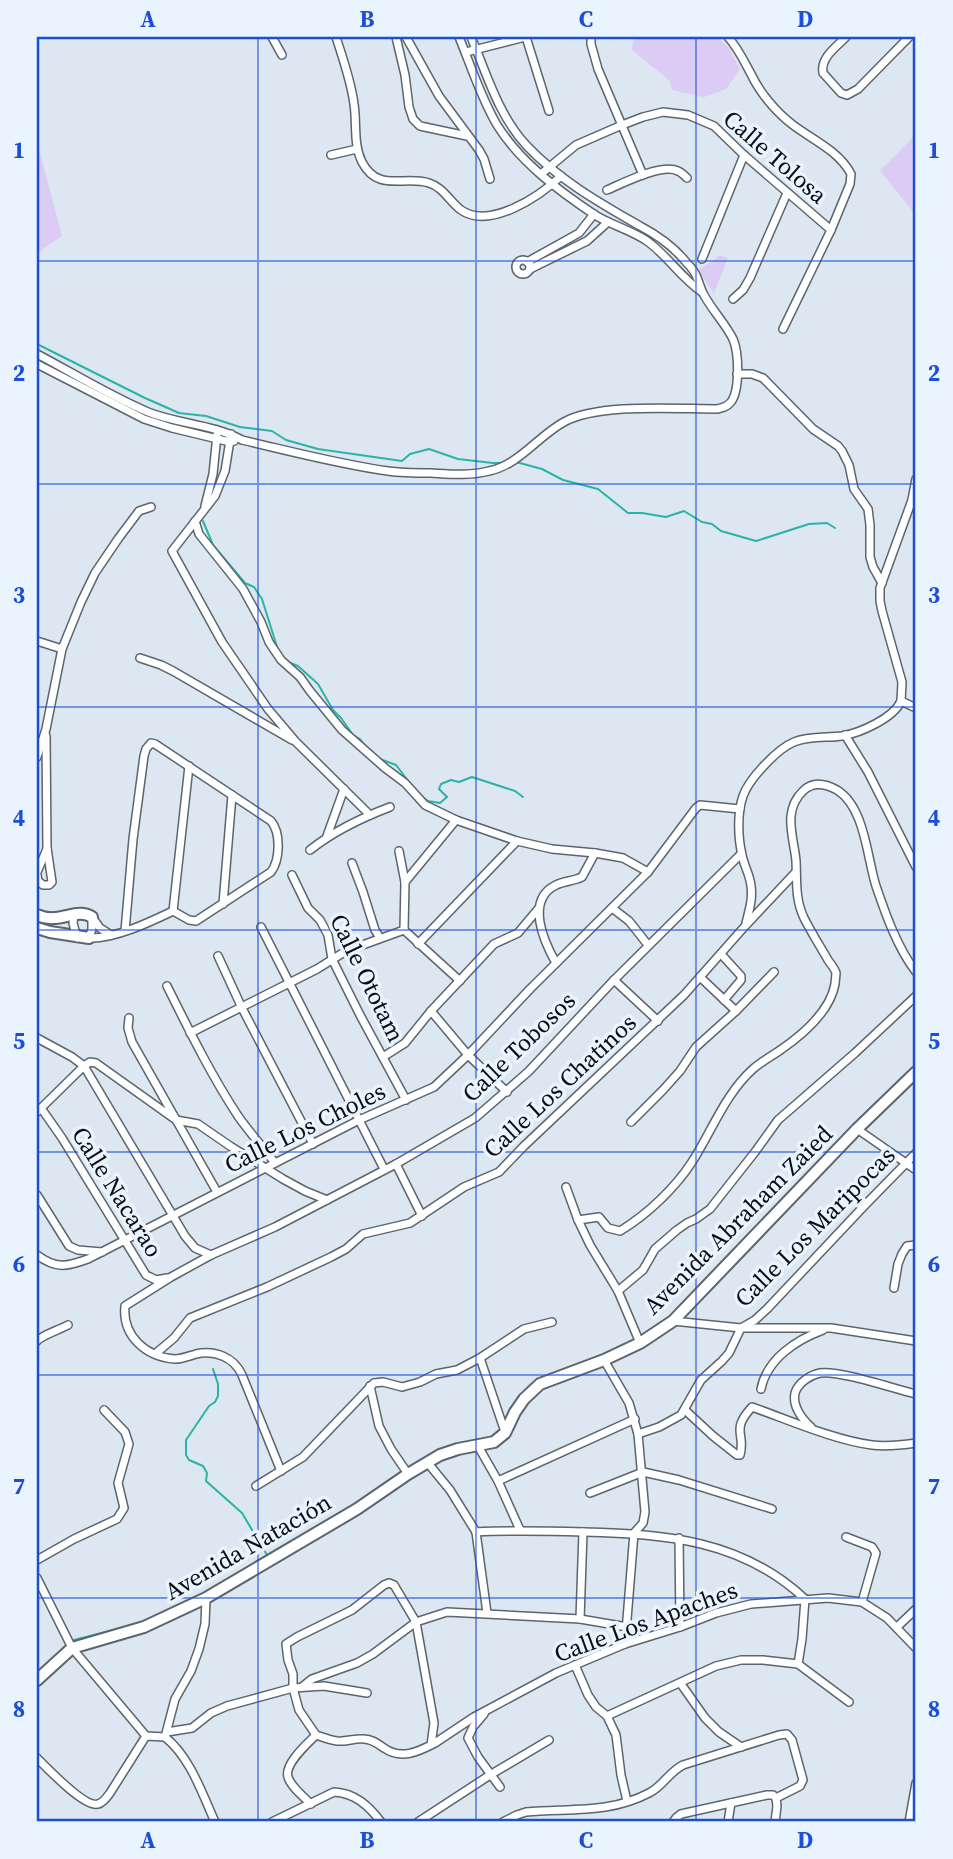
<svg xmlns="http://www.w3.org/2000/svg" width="953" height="1859" viewBox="0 0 953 1859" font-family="'Source Serif 4',serif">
	<rect width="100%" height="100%" fill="#dce7f1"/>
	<!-- green -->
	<g fill="#dccbf5">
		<polygon points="635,37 717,37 729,48 740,69 726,89 704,97 672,90 670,81 631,49"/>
		<polygon points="916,134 916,215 880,171"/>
		<polygon points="37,142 62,236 37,253"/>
		<polygon points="719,255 728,258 714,293 698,270 716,259"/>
	</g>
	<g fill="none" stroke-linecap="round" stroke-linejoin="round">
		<!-- stream -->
		<g stroke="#2bb4a6" stroke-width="2">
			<polyline points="37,344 145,398 179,413 206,416 240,427 272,431 286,440 318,449 402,461 410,454 429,449 458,459 493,463 504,463"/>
			<polyline points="516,462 542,469 563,480 598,489 628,513 642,513 666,517 684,511 702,522 712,524 721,531 756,541 809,524 827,523 835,528"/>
			<polyline points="203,521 213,545 245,583 254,587 262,599 278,650"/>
			<polyline points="288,662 298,666 318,684 333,710 341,718 353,735 360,739 368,749"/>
			<polyline points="380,759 396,765 412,786"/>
			<polyline points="420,795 428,801 440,803 447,797 439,789 441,784 451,780 459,782 472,777 515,791 523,797"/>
			<polyline points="213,1369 218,1384 218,1396 215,1402 209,1406 186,1440 186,1455 189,1460 203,1466 207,1473 206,1481 242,1513 267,1555"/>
			<polyline points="71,1642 74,1640 133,1625"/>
		</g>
		<!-- street casing -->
		<g stroke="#5c656e" stroke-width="10">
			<g id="street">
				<polyline points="272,37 282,55"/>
				<path d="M336,37C343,59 351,81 354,104C357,123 353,144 362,162C378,193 404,175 429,183C443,187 450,202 461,210C490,230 540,196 561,176"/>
				<polyline points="396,37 405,75 409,107 413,119 420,126 467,136"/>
				<polyline points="406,37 439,96 479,150 484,159 490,179"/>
				<path d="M459,37C471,66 481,98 497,125C520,162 559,191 595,215C611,225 631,230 647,241C668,256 681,278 702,292"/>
				<polyline points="526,37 549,111"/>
				<polyline points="591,37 591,44 598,69 643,175"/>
				<path d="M728,37C738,48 744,61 751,74C760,93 776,112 793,125C813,140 839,151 851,174L850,184L831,230L783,329"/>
				<path d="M846,37C836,47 820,58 823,73L841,93L847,95L858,89L909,37"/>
				<polyline points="466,52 525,37"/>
				<polyline points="331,155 357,149"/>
				<polyline points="541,174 576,145 622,125 643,117 663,112 688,115 714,126 744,155 831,230"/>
				<path d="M607,190C623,183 662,163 678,171C681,172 684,175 687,178"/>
				<polyline points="702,259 744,155"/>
				<circle cx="523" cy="267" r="7"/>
				<polyline points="527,262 579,233 594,214"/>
				<polyline points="530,269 587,241 608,222"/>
				<polyline points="733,299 743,290 750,278 787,193"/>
				<path d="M37,354C73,373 110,396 148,412C178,424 213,424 242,440C290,451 338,464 388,471C402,473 416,473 431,473C450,474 470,476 489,471C519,465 538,436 564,422C598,403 677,409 717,409C722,408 727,407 731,402C740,390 739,353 733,339C725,323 712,310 704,295C701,290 700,285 698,280C696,273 691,267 686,262C674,247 657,235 640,226C600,203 559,180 527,146C498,115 487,74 471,37"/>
				<polyline points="37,364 144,419 172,428 230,442 234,441"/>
				<polyline points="737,374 752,374 763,378 813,429 838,446 842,451 849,465 854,489 868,509 870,525 870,557 873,567 882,583"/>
				<polyline points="231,434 225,471 215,496 172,551 222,642 268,709 296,742 370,815"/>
				<polyline points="205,506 213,474 217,435"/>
				<polyline points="195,521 199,534 243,589 261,622 269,642 281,660 300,677 310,691 342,730 385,768 405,783 425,805 456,820 517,841 552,849 595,853 623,858 648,872"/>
				<polyline points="37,641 62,649"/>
				<polyline points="140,658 161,665 173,671 292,740"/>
				<polyline points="901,701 902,682 882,611 880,601 880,588 912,500 916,479"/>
				<polyline points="901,701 916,708"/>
				<polyline points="845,735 868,772 916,867"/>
				<polyline points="37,757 46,729 62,649 81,602 95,573 118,539 139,511 151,507"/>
				<polyline points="327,836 344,789"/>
				<path d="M310,850C334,831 361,818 390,807"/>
				<polyline points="399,851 405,882 404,930"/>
				<polyline points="352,863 363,892 375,930 380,938"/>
				<polyline points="37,872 47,849"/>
				<polyline points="37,875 38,881 43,885 49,885 52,882 47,848 46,736"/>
				<polyline points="292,875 308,908 320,920 328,935 332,959 360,1015 406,1100"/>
				<polyline points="405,882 456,820"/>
				<polyline points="223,904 232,795"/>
				<polyline points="612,908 629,921 648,945"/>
				<polyline points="173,911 189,766"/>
				<polyline points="74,915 73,923 77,938"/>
				<path d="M92,917V929L89,938C115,939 150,922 173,911L189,920L196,921L271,872C280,860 281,833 271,821L155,744L151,743L146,749L144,756L133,839L125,931"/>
				<polyline points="92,917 100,928 111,935"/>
				<path d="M746,923C749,911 753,899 751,886C750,875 744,866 742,855C738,838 737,813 743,796C749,779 777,749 794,742C809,736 827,738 842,736C860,733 894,718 901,701"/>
				<polyline points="261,927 384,1169"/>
				<polyline points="404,930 460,981"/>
				<polyline points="418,944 517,841"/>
				<polyline points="721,954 741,976 741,980 724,1000"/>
				<polyline points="218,956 242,1008 313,1144"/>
				<path d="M556,963C544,942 525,900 556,885C564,881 574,881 582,877L595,853"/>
				<polyline points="700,977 736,1011"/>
				<polyline points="614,980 658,1021"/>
				<path d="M167,986C189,1030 211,1075 238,1116C249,1132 263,1147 275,1163"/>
				<polyline points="431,1011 468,1055 507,1092"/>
				<polyline points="129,1018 128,1028 132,1042 217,1192"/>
				<polyline points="190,1033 317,969 346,951 404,930"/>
				<polyline points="37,1038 72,1057 84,1066 185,1236 195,1248 211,1255"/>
				<polyline points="383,1057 405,1043 431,1011 494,944 518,933 539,908"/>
				<polyline points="41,1108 62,1138 146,1275 156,1280 167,1278"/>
				<polyline points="37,1112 84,1066 90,1062 96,1063 176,1120 198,1124 230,1146 283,1179 305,1191 327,1200"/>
				<polyline points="631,1122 663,1090 680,1071 696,1047 736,1011 774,972"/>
				<polyline points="857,1129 916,1170"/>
				<polyline points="396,1164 422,1216"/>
				<polyline points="566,1187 578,1220 590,1245 618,1291 640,1343"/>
				<polyline points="37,1195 69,1246 78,1250 102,1252"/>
				<path d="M578,1220L599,1217L608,1228L620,1231C648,1214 675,1188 692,1162C712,1131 725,1094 753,1069C761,1062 770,1057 779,1051C801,1036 830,1012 835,984C835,983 836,974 836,973C835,969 830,963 828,960C820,946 811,932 804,918C795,899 797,882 796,861C794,838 782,811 803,791C813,781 826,784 837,790C865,807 867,858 876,886C886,915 897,947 916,972"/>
				<path d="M37,1255C56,1269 66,1267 88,1259L359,1120L434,1087L468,1055L530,989L648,872L696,808L700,805L740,809"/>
				<polyline points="894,1288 898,1264 902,1254 907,1246 916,1245"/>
				<polyline points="618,1291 643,1270 655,1249 677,1230 687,1223 696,1219 710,1209 755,1152 778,1120 855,1053 916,996"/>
				<polyline points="673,1321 741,1328 831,1328 916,1341"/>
				<path d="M37,1341C42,1335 59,1330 68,1325"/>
				<polyline points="155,1354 174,1338 190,1318 267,1287 331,1257 346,1249 363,1234 410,1223 464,1187 499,1172 524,1146 684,995 746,925 795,873"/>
				<polyline points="480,1358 505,1432"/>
				<polyline points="604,1360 629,1403 638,1434 645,1512 643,1523 634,1533 625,1644"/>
				<polyline points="370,1386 379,1426 391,1449 408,1474"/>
				<path d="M761,1389C767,1359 796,1340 823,1330"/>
				<path d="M685,1410L713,1436L737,1455H740C746,1433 730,1431 752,1407C789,1420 834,1440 872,1445C887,1447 902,1445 916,1443"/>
				<path d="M811,1427C802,1419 792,1406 795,1393C798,1383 810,1375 820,1373C840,1370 894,1389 916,1394"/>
				<polyline points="638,1434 659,1427 681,1415 701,1380 722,1361 729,1353 741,1328 755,1320 767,1309 866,1204 916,1153"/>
				<polyline points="478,1446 498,1481 520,1530"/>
				<polyline points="427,1462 450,1490 476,1532 487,1613"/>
				<path d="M281,1471L242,1375C234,1357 215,1350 196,1354C189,1356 182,1359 175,1359C146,1357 122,1336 125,1306L171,1277L211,1255L275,1227L396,1164L475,1118L529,1071L614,980L741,854"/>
				<polyline points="498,1481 635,1419"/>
				<polyline points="256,1486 303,1457 374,1383 383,1382 402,1387 420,1382 436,1374 457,1370 480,1358 524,1329 552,1322"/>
				<polyline points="590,1493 643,1472 679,1480 772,1509"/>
				<path d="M476,1532C512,1530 548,1531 584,1532C666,1534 742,1540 805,1599L802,1639L798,1664"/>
				<polyline points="846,1537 872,1547 876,1553 862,1602"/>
				<polyline points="679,1538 680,1627"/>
				<polyline points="37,1560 74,1539 117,1519 124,1508 118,1483 129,1444 125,1432 104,1410"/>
				<polyline points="37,1578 72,1648 146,1736"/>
				<path d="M206,1598L205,1624L199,1649L191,1671L175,1699L165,1737C190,1757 202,1793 215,1822"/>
				<polyline points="580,1619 583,1532"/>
				<polyline points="897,1627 916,1609"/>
				<polyline points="575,1665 588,1695 596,1707 607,1716 616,1735 621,1775 627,1801"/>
				<polyline points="681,1684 705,1718 719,1732 741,1747"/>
				<polyline points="302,1687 312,1679 357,1663 373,1654 416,1622 447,1612 580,1619 627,1627"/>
				<polyline points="484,1714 473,1727 468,1738 478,1757 500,1787"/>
				<polyline points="607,1716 716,1666 741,1660 763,1660 798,1664 849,1702"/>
				<polyline points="167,1732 192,1728 211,1713 227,1706 293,1688 324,1686 367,1693"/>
				<path d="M431,1745L434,1723L416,1622L394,1585L389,1583L384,1585L352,1610L297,1637L286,1644L288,1660L293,1674V1688L299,1710L316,1735C322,1737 330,1740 337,1741C346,1742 355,1738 364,1739C372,1739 378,1744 384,1748C401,1760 418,1752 435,1743L474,1717L556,1673L625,1644L680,1627L716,1613L751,1604L828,1598L862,1602L887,1618L916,1648"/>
				<path d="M37,1758C47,1768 85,1808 98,1804C103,1803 107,1797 110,1793L146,1736L165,1737"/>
				<path d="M311,1804C304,1797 291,1787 288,1777C284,1764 307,1744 316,1735"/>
				<path d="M272,1822L334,1792C355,1793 369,1806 381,1822"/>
				<polyline points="418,1822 490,1775 549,1740"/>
				<path d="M503,1822L517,1815L526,1812C570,1808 609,1814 649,1793C663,1786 669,1772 683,1765L779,1735L787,1734L792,1740L803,1780L800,1786L776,1798"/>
				<polyline points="673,1822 676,1818 681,1814 767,1795 773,1795 776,1798"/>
				<polyline points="728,1822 731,1803"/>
				<polyline points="775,1822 777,1806 776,1798"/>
				<polyline points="909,1822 916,1783"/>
			</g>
		</g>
		<!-- secondary casing -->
		<g stroke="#5c656e" stroke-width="14">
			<g id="secondary">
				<path d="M37,915C60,925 75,907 92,917"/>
				<polyline points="37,928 50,932 89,938"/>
				<polyline points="37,1680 72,1648 144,1627 206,1598 357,1509 408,1474 440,1455 458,1449 494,1442 505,1433 515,1412 524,1399 540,1384 604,1360 640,1343 673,1321 857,1129 916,1072"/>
			</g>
		</g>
		<!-- street -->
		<use href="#street" stroke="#fff" stroke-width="7"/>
		<!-- secondary -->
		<use href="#secondary" stroke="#fff" stroke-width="10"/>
	</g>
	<!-- grid -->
	<path fill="none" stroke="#1d4ed8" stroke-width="2" stroke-opacity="0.55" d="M258,37V1822M476,37V1822M696,37V1822M37,261H916M37,484H916M37,707H916M37,930H916M37,1152H916M37,1375H916M37,1598H916"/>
	<g text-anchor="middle" stroke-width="7" stroke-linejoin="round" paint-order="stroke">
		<!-- street labels -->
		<g font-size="24" fill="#0a0e11" stroke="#e9f4fe">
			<text transform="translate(775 157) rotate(41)" y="8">Calle Tolosa</text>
			<text transform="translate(367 978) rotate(64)" y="8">Calle Ototam</text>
			<text transform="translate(519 1047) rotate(-44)" y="8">Calle Tobosos</text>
			<text transform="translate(560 1086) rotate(-43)" y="8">Calle Los Chatinos</text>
			<text transform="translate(305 1128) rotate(-26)" y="8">Calle Los Choles</text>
			<text transform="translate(117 1192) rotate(58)" y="8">Calle Nacarao</text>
			<text transform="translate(738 1220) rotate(-45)" y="8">Avenida Abraham Zaied</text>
			<text transform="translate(815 1227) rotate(-45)" y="8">Calle Los Maripocas</text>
			<text transform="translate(248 1547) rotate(-30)" y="8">Avenida Natación</text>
			<text transform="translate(646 1622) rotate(-20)" y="8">Calle Los Apaches</text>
		</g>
	</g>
	<!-- border -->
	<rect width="953" height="1859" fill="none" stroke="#e9f4fe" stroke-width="77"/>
	<rect x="38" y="38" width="876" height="1782" fill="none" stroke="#1d4ed8" stroke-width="2.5"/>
	<g font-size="23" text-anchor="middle" font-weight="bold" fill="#1d4ed8">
		<text x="148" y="27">A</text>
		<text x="367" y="27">B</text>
		<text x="586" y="27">C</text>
		<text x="805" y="27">D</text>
		<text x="19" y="158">1</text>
		<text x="934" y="158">1</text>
		<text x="19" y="381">2</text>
		<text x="934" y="381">2</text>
		<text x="19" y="603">3</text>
		<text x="934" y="603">3</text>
		<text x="19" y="826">4</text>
		<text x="934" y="826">4</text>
		<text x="19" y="1049">5</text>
		<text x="934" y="1049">5</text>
		<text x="19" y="1272">6</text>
		<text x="934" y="1272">6</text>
		<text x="19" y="1494">7</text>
		<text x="934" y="1494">7</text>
		<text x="19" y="1717">8</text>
		<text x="934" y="1717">8</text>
		<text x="148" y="1848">A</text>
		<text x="367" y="1848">B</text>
		<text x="586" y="1848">C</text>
		<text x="805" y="1848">D</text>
	</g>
</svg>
